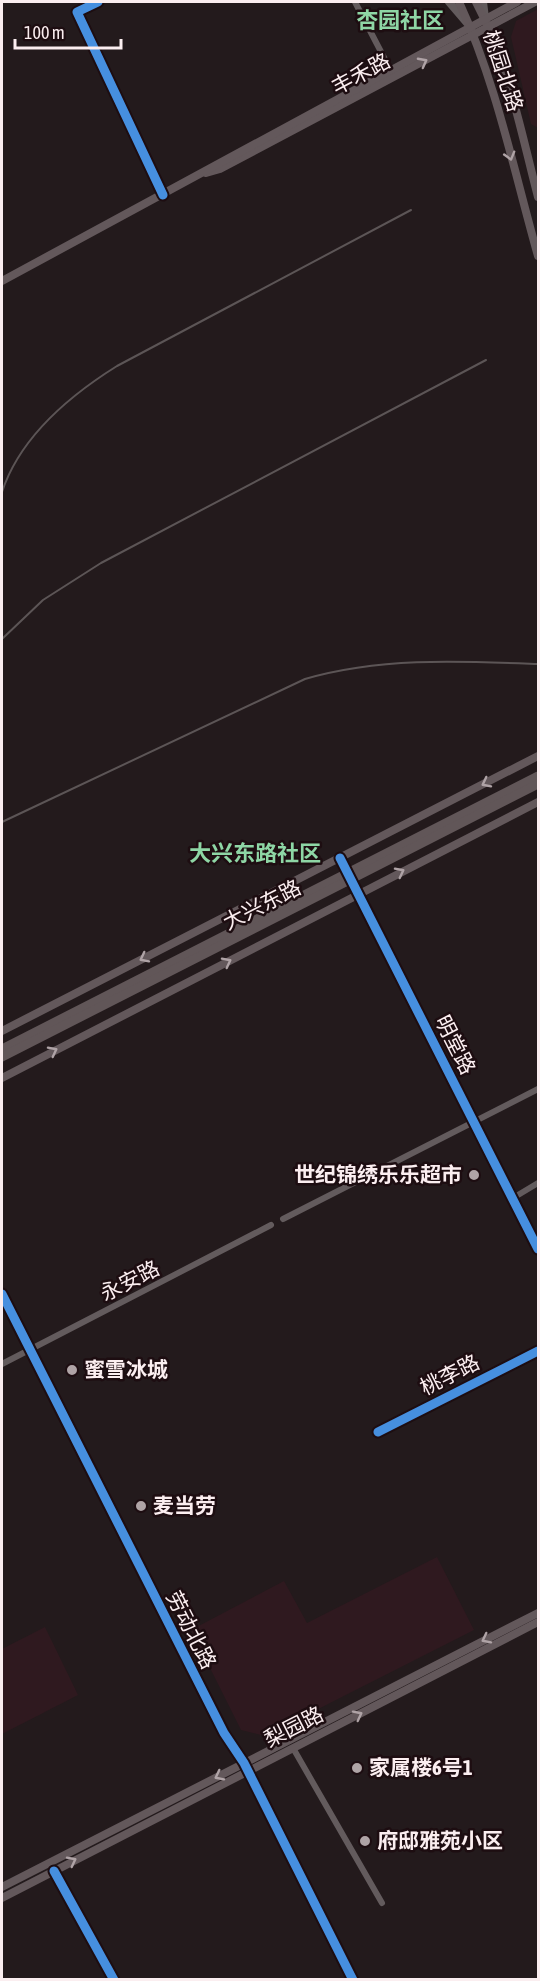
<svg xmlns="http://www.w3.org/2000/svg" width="540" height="1981" viewBox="0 0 540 1981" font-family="'Asap Condensed','Noto Sans SC',sans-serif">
	<rect width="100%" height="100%" fill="#231a1c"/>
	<!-- built -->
	<g fill="#2f191f">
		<polygon points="538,9 538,128 531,124 511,37 516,21"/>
		<polygon points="437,1557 474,1630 265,1736 241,1730 191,1630 284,1581 307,1623"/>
		<polygon points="45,1627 78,1695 2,1734 2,1649"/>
	</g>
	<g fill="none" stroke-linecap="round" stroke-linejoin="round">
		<!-- minor -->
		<g stroke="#635b5d" stroke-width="6">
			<polyline points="98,2 77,12 163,195"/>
			<polyline points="355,2 390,69"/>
			<polyline points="513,1198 538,1183"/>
			<polyline points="283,1219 538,1089"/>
			<polyline points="2,1364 271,1225"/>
			<polyline points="293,1748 382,1903"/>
			<polyline points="54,1871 114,1980"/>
		</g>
		<!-- tertiary -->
		<g stroke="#635b5d" stroke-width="8">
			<polyline points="449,2 467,23"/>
			<polyline points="483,2 485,18"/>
			<polyline points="340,858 538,1249"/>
			<polyline points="2,1294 224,1733 244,1763 353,1980"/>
			<polyline points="378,1432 538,1351"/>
		</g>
		<!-- secondary -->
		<g stroke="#63585b" stroke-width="8">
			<path d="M459,2C496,82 514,171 538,256"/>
			<path d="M476,2C508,62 521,132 538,197"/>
			<polyline points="206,173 220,169 535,2"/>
			<polyline points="2,281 517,2"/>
			<polyline points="2,1031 538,756"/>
			<polyline points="2,1078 538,802"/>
			<polyline points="2,1887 538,1613"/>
			<polyline points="2,1898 538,1622"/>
		</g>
		<!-- primary -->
		<g stroke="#615658" stroke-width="9">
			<polyline points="2,1049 538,776"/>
			<polyline points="2,1057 538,784"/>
		</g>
		<!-- rail -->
		<g stroke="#5c5556" stroke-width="2">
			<path d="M2,492C20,437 69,396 117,366L411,210"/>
			<polyline points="2,639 43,600 101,563 486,360"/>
			<path d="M2,822L305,679C381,657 460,661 538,664"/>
		</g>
		<!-- cycleway casing -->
		<g stroke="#1d0d11" stroke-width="13">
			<g id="cycleway">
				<polyline points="98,2 77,12 163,195"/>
				<polyline points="340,858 538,1249"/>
				<polyline points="2,1294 224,1733 244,1763 353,1980"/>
				<polyline points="378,1432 538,1351"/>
				<polyline points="54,1871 114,1980"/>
			</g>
		</g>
		<!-- cycleway -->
		<use href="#cycleway" stroke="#468fdf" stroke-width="9"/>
	</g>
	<!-- one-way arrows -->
	<defs><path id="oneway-chevron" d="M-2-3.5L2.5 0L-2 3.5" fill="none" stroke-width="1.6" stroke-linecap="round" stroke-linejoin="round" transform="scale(1.5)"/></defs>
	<g stroke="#afa3a6">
		<use href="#oneway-chevron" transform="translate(423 62) rotate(-28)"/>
		<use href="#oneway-chevron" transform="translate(510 156) rotate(74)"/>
		<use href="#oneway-chevron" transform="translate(486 783) rotate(153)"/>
		<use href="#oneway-chevron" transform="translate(400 872) rotate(-27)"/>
		<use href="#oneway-chevron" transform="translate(144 958) rotate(153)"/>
		<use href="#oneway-chevron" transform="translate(227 962) rotate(-27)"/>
		<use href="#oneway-chevron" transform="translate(53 1051) rotate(-27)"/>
		<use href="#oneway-chevron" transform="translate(486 1639) rotate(153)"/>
		<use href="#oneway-chevron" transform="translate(358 1715) rotate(-27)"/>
		<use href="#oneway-chevron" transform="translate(219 1776) rotate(153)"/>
		<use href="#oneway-chevron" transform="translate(72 1861) rotate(-27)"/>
	</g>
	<!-- markers -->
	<g fill="#afa4a6" stroke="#1d0d11" stroke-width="2">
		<circle cx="474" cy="1175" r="6"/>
		<circle cx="72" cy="1370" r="6"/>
		<circle cx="141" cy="1506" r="6"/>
		<circle cx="357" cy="1768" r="6"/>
		<circle cx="365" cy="1841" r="6"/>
	</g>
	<g text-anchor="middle" stroke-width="5" stroke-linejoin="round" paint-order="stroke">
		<!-- street labels -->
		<g font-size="21" fill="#fbeef0" stroke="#1d0d11">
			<text transform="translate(503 71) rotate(72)" y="7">桃园北路</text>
			<text transform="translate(361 74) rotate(-28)" y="7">丰禾路</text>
			<text transform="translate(262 905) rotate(-27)" y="7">大兴东路</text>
			<text transform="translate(455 1045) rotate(63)" y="7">明堂路</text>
			<text transform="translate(130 1281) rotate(-27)" y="7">永安路</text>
			<text transform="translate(450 1375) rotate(-27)" y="7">桃李路</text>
			<text transform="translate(191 1630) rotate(63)" y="7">劳动北路</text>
			<text transform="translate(294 1727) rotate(-27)" y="7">梨园路</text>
		</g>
		<!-- poi labels -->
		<g font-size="21" font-weight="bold" fill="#fbeef0" stroke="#1d0d11" text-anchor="start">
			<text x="462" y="1182" text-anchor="end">世纪锦绣乐乐超市</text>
			<text x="84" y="1377">蜜雪冰城</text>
			<text x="153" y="1513">麦当劳</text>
			<text x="369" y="1775">家属楼6号1</text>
			<text x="377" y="1848">府邸雅苑小区</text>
		</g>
		<!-- neighbourhood labels -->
		<g font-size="22" font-weight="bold" fill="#8ed6a5" stroke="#1d0d11">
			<text x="400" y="28">杏园社区</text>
			<text x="255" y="861">大兴东路社区</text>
		</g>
	</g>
	<!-- border -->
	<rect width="540" height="1981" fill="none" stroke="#fbeef0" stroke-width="6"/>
	<!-- scale -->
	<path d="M15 39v9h106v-9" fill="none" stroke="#fbeef0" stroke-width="3"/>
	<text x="24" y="39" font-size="18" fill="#fbeef0" stroke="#1d0d11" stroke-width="4.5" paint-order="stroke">100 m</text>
</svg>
